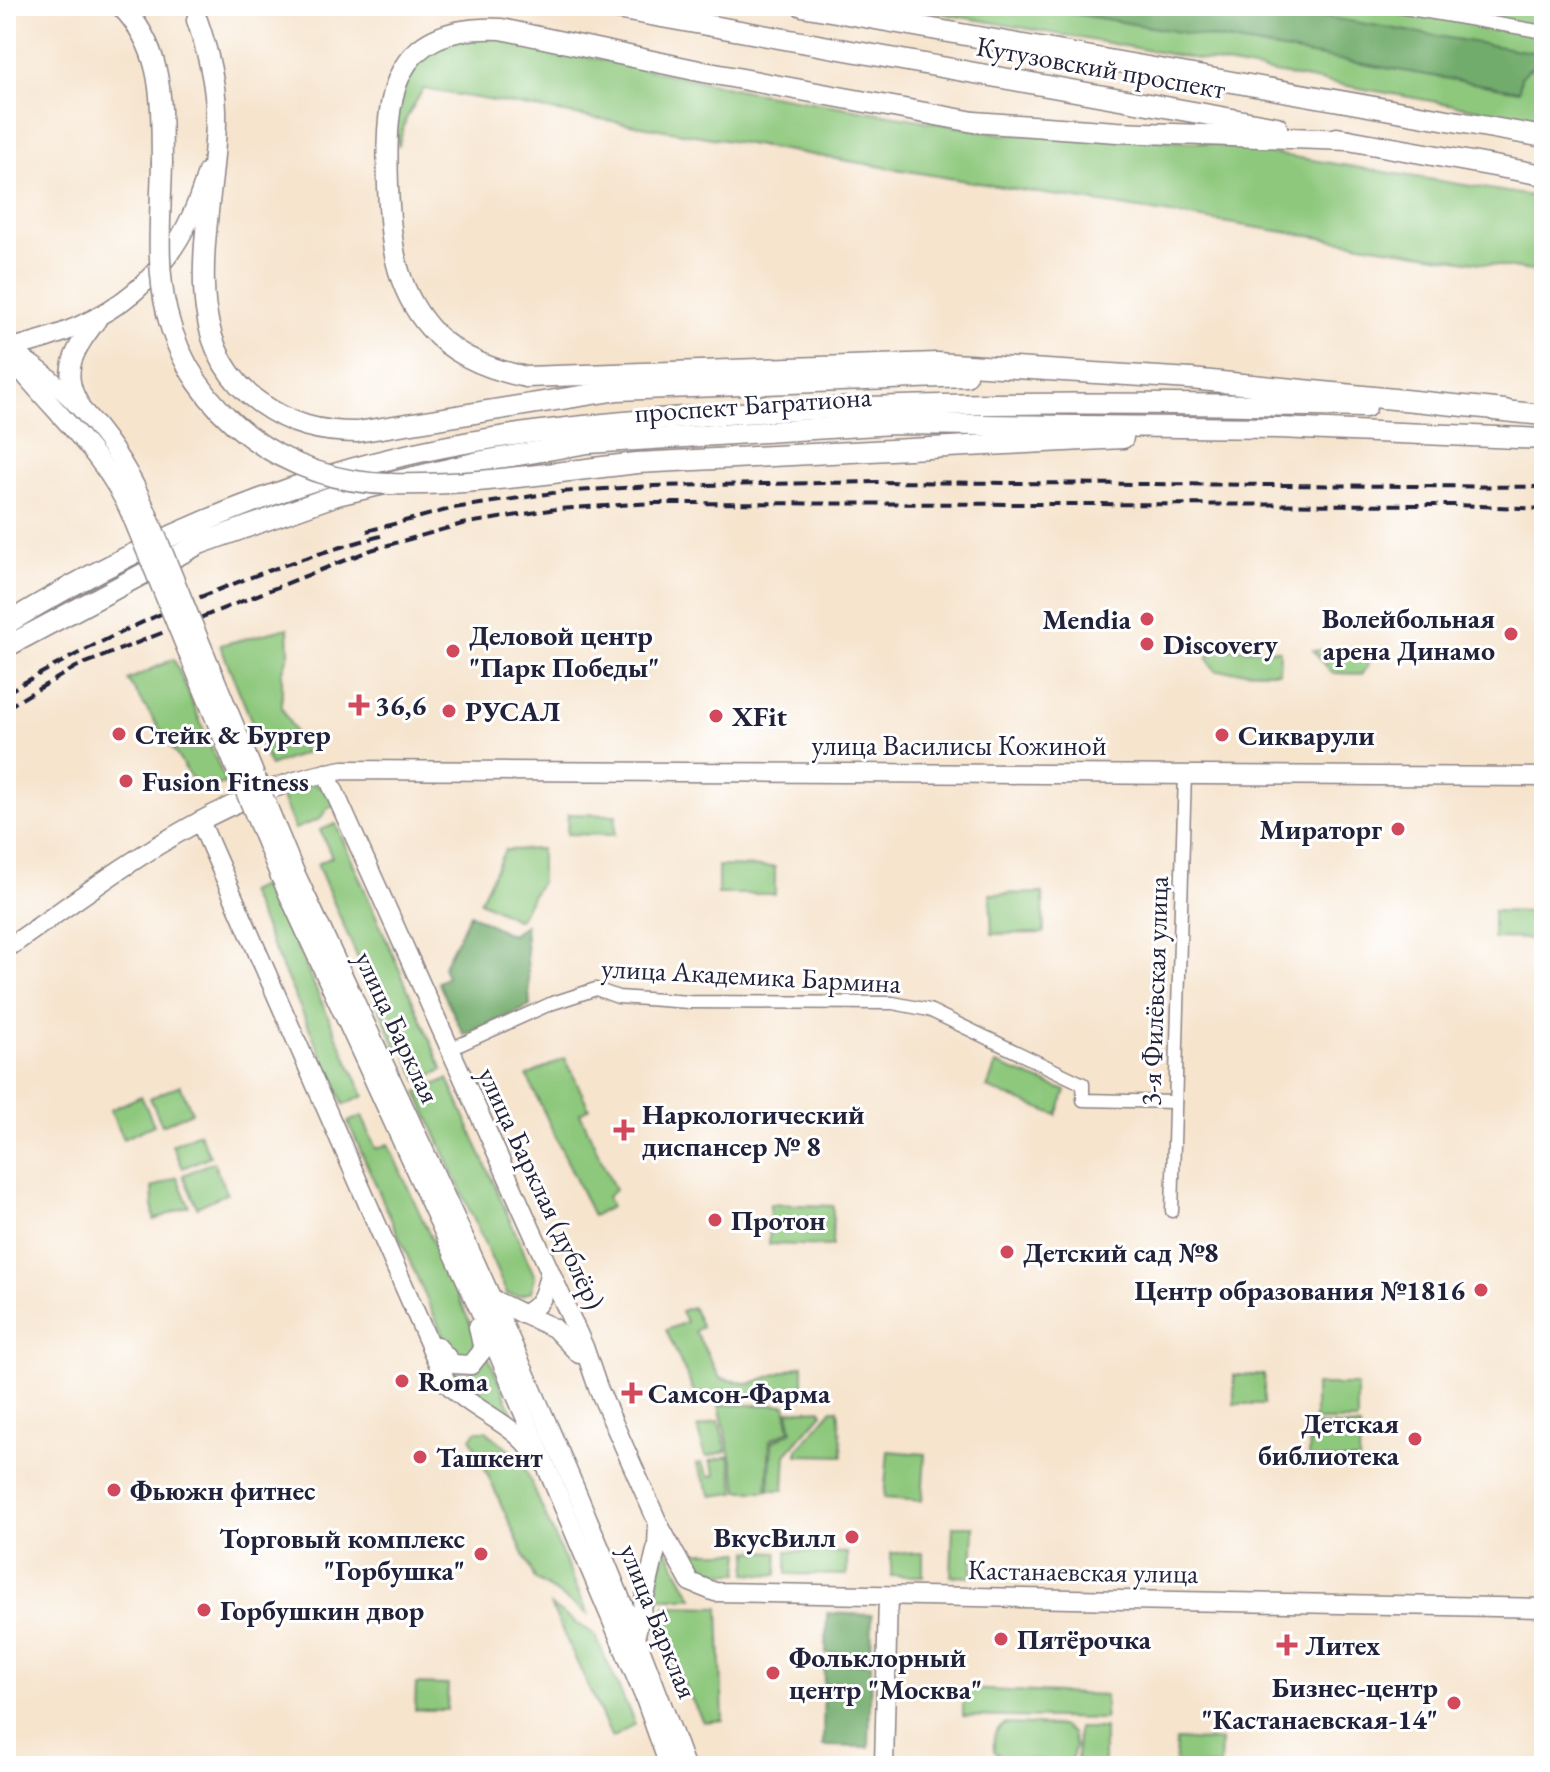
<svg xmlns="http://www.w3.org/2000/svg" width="1550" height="1772" viewBox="0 0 1550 1772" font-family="'EB Garamond',serif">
	<rect width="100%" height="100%" fill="#fff"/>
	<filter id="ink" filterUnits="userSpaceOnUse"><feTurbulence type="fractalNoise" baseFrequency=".0125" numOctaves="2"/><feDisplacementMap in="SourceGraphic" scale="16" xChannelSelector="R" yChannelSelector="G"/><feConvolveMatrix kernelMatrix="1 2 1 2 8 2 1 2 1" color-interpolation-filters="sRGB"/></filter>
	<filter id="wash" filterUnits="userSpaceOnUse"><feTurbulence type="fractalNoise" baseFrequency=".006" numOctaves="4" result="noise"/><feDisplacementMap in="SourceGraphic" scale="32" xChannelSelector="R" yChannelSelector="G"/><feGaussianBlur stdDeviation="1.8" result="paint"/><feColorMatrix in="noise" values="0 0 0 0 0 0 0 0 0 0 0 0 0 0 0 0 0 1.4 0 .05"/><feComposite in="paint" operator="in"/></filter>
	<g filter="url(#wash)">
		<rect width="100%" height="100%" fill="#f6e4cd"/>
		<!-- green -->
		<g fill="#8dc87c" stroke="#58755c" stroke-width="2">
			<polygon points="900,6 1544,6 1544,121"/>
			<polygon points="487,35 747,91 1003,134 1202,142 1544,198 1544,273 1020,190 423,89 406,119 398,147 393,117 412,66 442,42"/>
			<polygon points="288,628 289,653 282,673 282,708 306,753 270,766 220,645"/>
			<polygon points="1216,648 1280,650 1279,672 1215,671 1207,658"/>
			<polygon points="1313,650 1362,652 1368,659 1368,667 1362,674 1332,673"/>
			<polygon points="174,659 226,783 199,790 128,680"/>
			<polygon points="309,781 331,794 337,805 328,808 320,819 295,829 280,793"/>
			<polygon points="568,814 616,815 615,835 567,834"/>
			<polygon points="336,824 443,1070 418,1081 403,1047 397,1049 317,864 332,857 320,830"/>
			<polygon points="541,849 541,881 518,920 480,901 505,850"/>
			<polygon points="718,866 775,867 775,894 718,894"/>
			<polygon points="268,883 364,1096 344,1105 248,892"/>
			<polygon points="1043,893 1044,933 992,934 990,894"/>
			<polygon points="1493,911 1538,912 1537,939 1493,938"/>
			<polygon points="565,1058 589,1108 580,1113 615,1190 607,1197 611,1207 593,1216 527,1076"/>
			<polygon points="996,1064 1066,1091 1057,1115 987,1088"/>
			<polygon points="448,1079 535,1277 531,1292 519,1296 507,1294 417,1092"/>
			<polygon points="180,1085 192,1112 162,1125 150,1098"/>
			<polygon points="141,1096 154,1125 123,1139 110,1110"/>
			<polygon points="362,1116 376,1149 388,1144 475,1334 475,1344 469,1353 459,1355 447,1345 348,1122"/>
			<polygon points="199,1133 210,1156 183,1168 172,1145"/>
			<polygon points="213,1162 227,1193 197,1207 183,1175"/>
			<polygon points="177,1177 189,1206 154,1220 152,1188"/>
			<polygon points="770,1204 833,1206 832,1246 769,1244"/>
			<polygon points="692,1307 702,1327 695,1331 720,1378 749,1384 803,1365 803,1398 695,1394 666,1330 686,1322 681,1311"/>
			<polygon points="488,1356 518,1425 456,1381 454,1372 469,1373"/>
			<rect x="1234" y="1375" width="30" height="29"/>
			<rect x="1315" y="1385" width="42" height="36"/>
			<polygon points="719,1405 785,1405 790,1430 770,1440 767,1491 739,1491"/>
			<polygon points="821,1409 822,1413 786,1454 784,1490 769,1490 772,1442 792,1431 788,1411"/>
			<polygon points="832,1409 838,1409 843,1456 797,1455 798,1449"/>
			<polygon points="719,1421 727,1451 706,1457 697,1428"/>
			<polygon points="1310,1425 1360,1427 1359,1461 1309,1459"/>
			<polygon points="476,1431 486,1431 521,1459 588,1614 535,1579 471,1438"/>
			<polygon points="888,1451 925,1454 922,1501 884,1498"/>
			<polygon points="729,1456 736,1493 712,1496 696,1464 701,1463 709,1476 716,1475 710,1461"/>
			<polygon points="953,1526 974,1526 972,1577 951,1576"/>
			<polygon points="665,1547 693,1598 655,1598"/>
			<polygon points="749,1551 778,1552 777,1575 747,1573"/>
			<polygon points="787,1551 847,1553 847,1575 787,1574"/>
			<path d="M696,1552H741L739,1573C715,1573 704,1576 696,1552Z"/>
			<rect x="891" y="1553" width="32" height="23"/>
			<polygon points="551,1606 595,1635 635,1724 612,1738"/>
			<polygon points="666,1606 719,1607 723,1720 703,1722 655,1627"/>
			<polygon points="416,1684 448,1685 447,1710 415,1710"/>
			<polygon points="963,1689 1105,1695 1105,1719 963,1716"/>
			<path d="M1006,1724L1061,1726L1072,1733L1075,1746L1072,1758L1064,1763L1001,1757L994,1751C993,1737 993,1730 1006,1724Z"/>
			<polygon points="1078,1728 1104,1728 1104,1766 1077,1765"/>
			<polygon points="1176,1740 1221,1741 1220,1766 1175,1766"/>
		</g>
		<!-- forest -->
		<g fill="#72ac6c" stroke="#4a6754" stroke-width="2">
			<polygon points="1030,6 1260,6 1544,54 1544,86 1531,67 1521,77 1519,91"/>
			<polygon points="470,914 511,935 525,925 530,1006 464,1035 438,982 447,977 443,967"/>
			<polygon points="827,1613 872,1615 871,1654 826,1653"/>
			<polygon points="824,1663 871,1664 869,1747 823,1746"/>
		</g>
	</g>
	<g filter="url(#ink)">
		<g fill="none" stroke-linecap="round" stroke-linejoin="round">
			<!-- street casing -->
			<g stroke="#8c8384" stroke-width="15">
				<g id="street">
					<polyline points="1393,6 1544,32"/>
					<polyline points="448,1050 550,1004 596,989 618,997 689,1002 893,1003 929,1010 1083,1084 1083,1100 1175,1102"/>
					<polyline points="1172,1211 1185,773"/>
				</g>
			</g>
			<!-- secondary casing -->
			<g stroke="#8c8384" stroke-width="21">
				<g id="secondary">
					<path d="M6,349C110,327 178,277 207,172"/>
					<path d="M6,349C67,382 120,446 146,510"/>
					<path d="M10,356C51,411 105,452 132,517"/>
					<path d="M79,403C59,370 77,347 97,320"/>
					<polyline points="326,773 584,1347 598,1388 658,1523 690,1582 715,1592 1544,1608"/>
					<path d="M200,821L446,1382C472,1411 515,1423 535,1455"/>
					<path d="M293,868C430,1164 573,1459 685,1766"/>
					<polyline points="279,874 480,1311 644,1696 669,1766"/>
					<path d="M6,949C110,878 215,791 343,770L1544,777"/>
					<path d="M490,1298L523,1314C542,1307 545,1292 549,1274"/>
					<polyline points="523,1314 554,1328 579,1354"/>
					<polyline points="437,1346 453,1364 471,1365 483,1350 478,1327"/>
					<polyline points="636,1634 657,1546 658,1523"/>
					<polyline points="884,1766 888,1596"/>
				</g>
			</g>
			<!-- primary casing -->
			<g stroke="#8c8384" stroke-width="23">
				<g id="primary">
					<path d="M121,6C165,50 161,103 162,162"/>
					<polyline points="600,6 1277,127"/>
					<polyline points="802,6 1544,137"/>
					<path d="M197,20C207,49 215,79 216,110C219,203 166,338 260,403C291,425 320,432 357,432L618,390L966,376"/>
					<polyline points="1337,138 1544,175"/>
					<path d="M1349,140L1117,132L974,122L704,72L501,29C389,24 385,97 388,186C390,238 394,287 430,328C454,356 492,370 526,377L937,363L1191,379L1505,410"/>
					<polyline points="1494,410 1544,415"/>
					<polyline points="637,463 1123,438"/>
					<path d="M6,624C107,562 218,510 331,475C465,434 602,422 741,413C949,400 1157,403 1366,407"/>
					<polyline points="6,647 199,544 337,495 483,461 588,443 893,424 1279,428 1544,439"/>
				</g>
			</g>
			<!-- street -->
			<use href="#street" stroke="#fff" stroke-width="12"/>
			<!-- secondary -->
			<use href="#secondary" stroke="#fff" stroke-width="18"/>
			<!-- primary -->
			<use href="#primary" stroke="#fff" stroke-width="20"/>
			<!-- rail -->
			<g stroke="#22223b" stroke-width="4" stroke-dasharray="12 6" stroke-linecap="butt">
				<polyline points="367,531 454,508 559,492 653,486 878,482 1544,487"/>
				<path d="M6,693C117,628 256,568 381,536"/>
				<polyline points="6,708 76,667 371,550 462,524 556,509 652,503 1456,505 1544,509"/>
			</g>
			<!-- secondary-bridge casing -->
			<g stroke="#8c8384" stroke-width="21" stroke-linecap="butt">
				<g id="secondary-bridge">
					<polyline points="146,510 293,868"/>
					<polyline points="132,517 279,874"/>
				</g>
			</g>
			<!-- primary-bridge casing -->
			<g stroke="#8c8384" stroke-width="23" stroke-linecap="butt">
				<path id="primary-bridge" d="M162,162C161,211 155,265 167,313C191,414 287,483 390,484C472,486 556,472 637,463"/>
			</g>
			<!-- secondary-bridge -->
			<use href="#secondary-bridge" stroke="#fff" stroke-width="18"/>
			<!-- primary-bridge -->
			<use href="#primary-bridge" stroke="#fff" stroke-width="20"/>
		</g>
	</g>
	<!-- markers -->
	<g fill="#d1495b" stroke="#fff" stroke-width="3">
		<circle cx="1147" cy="619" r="8"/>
		<circle cx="1511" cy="634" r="8"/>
		<circle cx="1147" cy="644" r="8"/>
		<circle cx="453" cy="651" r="8"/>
		<path d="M355 693h8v8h8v8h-8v8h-8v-8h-8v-8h8z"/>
		<circle cx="449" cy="711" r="8"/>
		<circle cx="716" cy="716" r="8"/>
		<circle cx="119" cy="734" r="8"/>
		<circle cx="1222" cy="735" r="8"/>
		<circle cx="126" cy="781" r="8"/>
		<circle cx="1398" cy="829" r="8"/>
		<path d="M620 1118h8v8h8v8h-8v8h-8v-8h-8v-8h8z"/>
		<circle cx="715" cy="1220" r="8"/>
		<circle cx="1007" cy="1252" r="8"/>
		<circle cx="1481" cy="1290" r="8"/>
		<circle cx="402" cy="1381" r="8"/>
		<path d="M628 1381h8v8h8v8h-8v8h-8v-8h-8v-8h8z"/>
		<circle cx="1415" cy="1439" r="8"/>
		<circle cx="420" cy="1457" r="8"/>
		<circle cx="114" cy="1490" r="8"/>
		<circle cx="852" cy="1537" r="8"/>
		<circle cx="481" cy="1554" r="8"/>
		<circle cx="204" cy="1610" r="8"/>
		<circle cx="1001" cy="1639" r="8"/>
		<path d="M1283 1633h8v8h8v8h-8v8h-8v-8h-8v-8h8z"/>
		<circle cx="773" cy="1673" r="8"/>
		<circle cx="1454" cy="1703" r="8"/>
	</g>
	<g text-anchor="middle" stroke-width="6" stroke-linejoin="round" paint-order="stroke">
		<!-- street labels -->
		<g font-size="28" fill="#22223b" stroke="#fff">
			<text transform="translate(1101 67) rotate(10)" y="10">Кутузовский проспект</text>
			<text transform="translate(753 404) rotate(-4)" y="10">проспект Багратиона</text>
			<text x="959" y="755">улица Василисы Кожиной</text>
			<text transform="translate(751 975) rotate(3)" y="10">улица Академика Бармина</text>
			<text transform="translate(1154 991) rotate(-88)" y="10">3-я Филёвская улица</text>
			<text transform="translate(398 1027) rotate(65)" y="10">улица Барклая</text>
			<text transform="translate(542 1188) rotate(65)" y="10">улица Барклая (дублёр)</text>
			<text transform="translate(1083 1571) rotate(1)" y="10">Кастанаевская улица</text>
			<text transform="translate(659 1621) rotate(68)" y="10">улица Барклая</text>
		</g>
		<!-- poi labels -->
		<g font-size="28" font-weight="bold" fill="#22223b" stroke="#fff" text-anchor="start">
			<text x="1495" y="628" text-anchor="end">Волейбольная<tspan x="1495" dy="32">арена Динамо</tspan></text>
			<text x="1131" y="629" text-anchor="end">Mendia</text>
			<text x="469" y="645">Деловой центр<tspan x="469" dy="32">"Парк Победы"</tspan></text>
			<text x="1163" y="654">Discovery</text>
			<text x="375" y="715">36,6</text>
			<text x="465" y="721">РУСАЛ</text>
			<text x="732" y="726">XFit</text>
			<text x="135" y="744">Стейк &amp; Бургер</text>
			<text x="1238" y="745">Сикварули</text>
			<text x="142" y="791">Fusion Fitness</text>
			<text x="1382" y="839" text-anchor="end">Мираторг</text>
			<text x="642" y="1124">Наркологический<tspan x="642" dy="32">диспансер № 8</tspan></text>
			<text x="731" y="1230">Протон</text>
			<text x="1023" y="1262">Детский сад №8</text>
			<text x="1465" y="1300" text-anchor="end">Центр образования №1816</text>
			<text x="418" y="1391">Roma</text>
			<text x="648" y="1403">Самсон-Фарма</text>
			<text x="1399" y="1433" text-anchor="end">Детская<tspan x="1399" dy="32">библиотека</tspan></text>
			<text x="436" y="1467">Ташкент</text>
			<text x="130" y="1500">Фьюжн фитнес</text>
			<text x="836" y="1547" text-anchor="end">ВкусВилл</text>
			<text x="465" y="1548" text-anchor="end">Торговый комплекс<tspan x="465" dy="32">"Горбушка"</tspan></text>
			<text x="220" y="1620">Горбушкин двор</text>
			<text x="1017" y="1649">Пятёрочка</text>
			<text x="1305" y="1655">Литех</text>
			<text x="789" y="1667">Фольклорный<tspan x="789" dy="32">центр "Москва"</tspan></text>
			<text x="1438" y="1697" text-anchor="end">Бизнес-центр<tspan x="1438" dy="32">"Кастанаевская-14"</tspan></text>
		</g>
	</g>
	<!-- margin -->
	<rect width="1550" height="1772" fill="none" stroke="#fff" stroke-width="32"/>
</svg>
